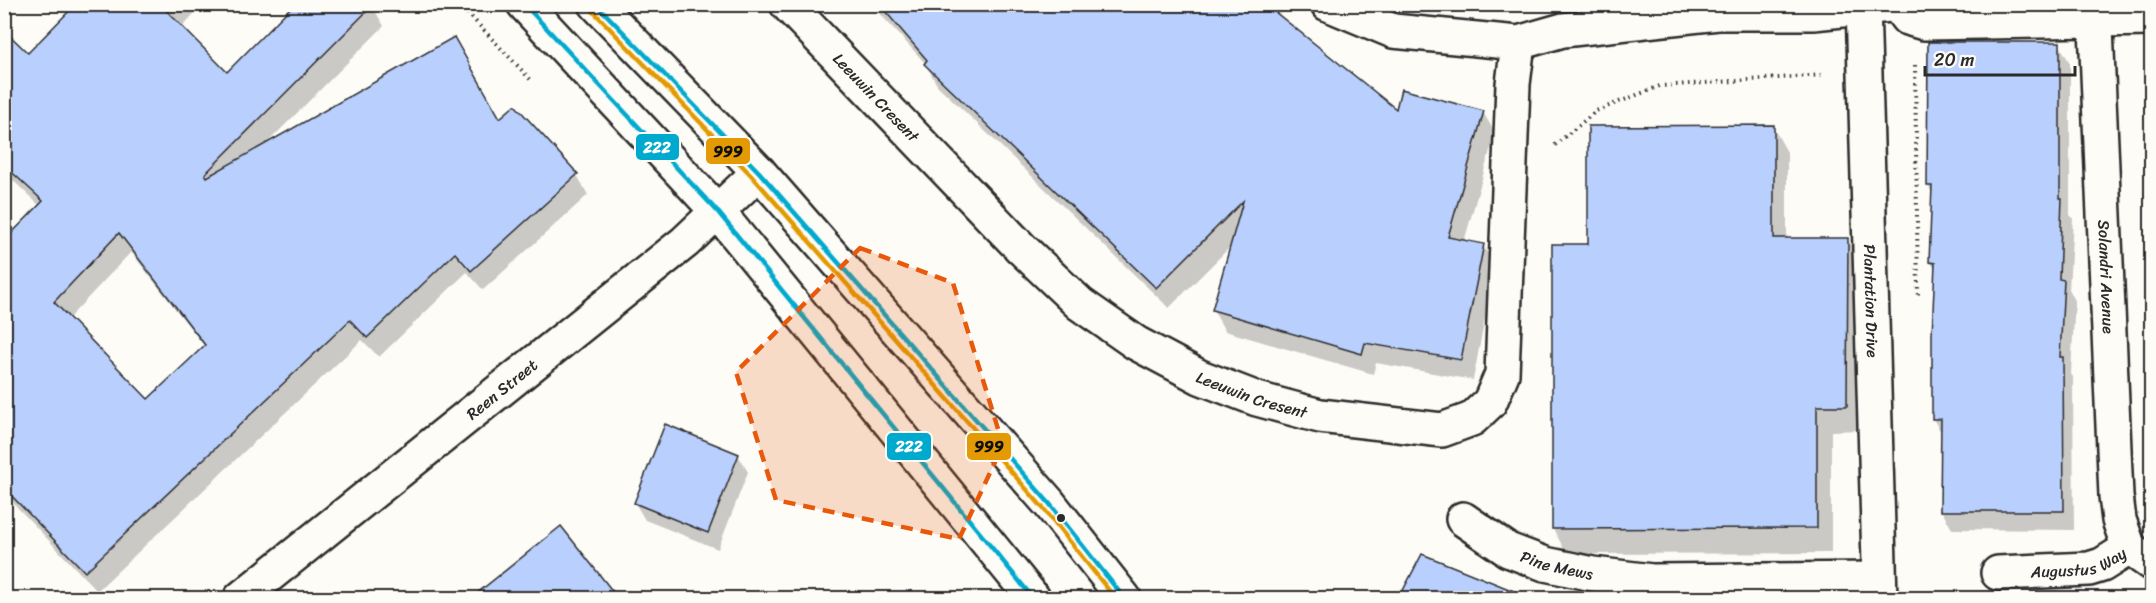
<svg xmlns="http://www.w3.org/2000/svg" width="2156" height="603" viewBox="0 0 2156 603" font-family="Sriracha,sans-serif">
	<rect width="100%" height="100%" fill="#fdfcf7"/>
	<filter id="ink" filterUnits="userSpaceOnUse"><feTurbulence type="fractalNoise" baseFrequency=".0167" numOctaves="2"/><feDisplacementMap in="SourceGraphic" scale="12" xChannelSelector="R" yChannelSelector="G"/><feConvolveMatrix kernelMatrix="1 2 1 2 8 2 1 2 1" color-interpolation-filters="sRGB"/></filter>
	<g filter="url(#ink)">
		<!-- shadow -->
		<g fill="#0003" fill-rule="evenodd">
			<path d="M79,4H203L181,28L227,74L371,4L384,26L266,144L500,121L577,175L588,195L483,290L467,272L379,357L362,340L97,591L15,505L4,488L40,206L4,172V55H28ZM131,252L205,347L148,402L68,319Z"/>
			<polygon points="871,4 1242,4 1397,112 1483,112 1495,133 1464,242 1483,245 1495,266 1473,380 1376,363 1373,374 1225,331 1213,310 1232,245 1169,308 937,85 925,63"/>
			<polygon points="2059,44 2070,63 2070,215 2073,218 2069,291 2075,300 2071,374 2073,377 2074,530 1952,529 1941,510 1942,434 1933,419 1936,272 1931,262 1933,195 1928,186"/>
			<polygon points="1773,127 1787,152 1787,240 1847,239 1861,264 1861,430 1831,431 1831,553 1567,554 1553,529 1589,245"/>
			<polygon points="738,455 748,472 718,549 645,520 635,503"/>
			<polygon points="561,528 616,598 501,598 492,583"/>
			<polygon points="1423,556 1501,588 1522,598 1401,598"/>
		</g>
		<!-- building -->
		<g fill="#b9cffe" stroke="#2b2b2b" stroke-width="1.5" fill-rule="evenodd">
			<path d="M76,4H160L227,72L294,4H374L205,174L207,177L454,37L500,118L515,105L578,174L471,271L455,253L367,338L350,320L85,572L4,488V241L43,201L4,165V30L28,53ZM119,233L205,345L148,399L54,302Z"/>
			<polygon points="879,4 1265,4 1396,109 1401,89 1484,111 1448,237 1484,244 1461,360 1365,343 1362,354 1212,310 1243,201 1156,288 924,64 927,60"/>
			<polygon points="1928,42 2060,42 2060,198 2062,198 2059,279 2064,280 2060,357 2063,357 2064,511 1940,511 1941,419 1932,419 1932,335 1935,263 1929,262 1932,186 1927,186"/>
			<polygon points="1774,125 1774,238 1848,238 1847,406 1817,406 1817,528 1552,529 1552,244 1588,244 1588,126"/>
			<polygon points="665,424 739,454 708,533 634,503"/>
			<polygon points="561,526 618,598 471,598"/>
			<polygon points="1422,554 1529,597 1528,598 1399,598"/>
		</g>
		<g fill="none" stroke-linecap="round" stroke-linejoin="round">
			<!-- minor casing -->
			<g stroke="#2b2b2b" stroke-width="38">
				<g id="minor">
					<path id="s1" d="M787,4L1021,248L1080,304L1136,343L1200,377L1257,399L1320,416L1442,430L1472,419L1490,402L1502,374L1513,84L1518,43"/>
					<polyline points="1328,4 1393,31 1518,43 1563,30 1718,13 1813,13 1900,4"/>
					<path id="s2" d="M1863,4L1880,598"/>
					<path id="s3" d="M2095,4L2116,496L2119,520L2129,548"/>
					<polyline points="1898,6 1907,18 1924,23 2152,19"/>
					<path id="s4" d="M1463,519L1508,550L1545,564L1593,574L1652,581L1879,579"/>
					<path id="s5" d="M1998,573L2089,569L2102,565L2129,548L2152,564"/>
					<path id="s6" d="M241,598L685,242L759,172"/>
				</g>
			</g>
			<!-- primary casing -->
			<g stroke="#2b2b2b" stroke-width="38">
				<g id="primary">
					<polyline points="524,4 718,212 1033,598"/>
					<polyline points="596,4 759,172 821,243 1049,503 1124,598"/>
				</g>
			</g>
			<!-- path -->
			<g stroke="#2b2b2b" stroke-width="4" stroke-dasharray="1.5 4.5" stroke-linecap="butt">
				<polyline points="459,4 531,80"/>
				<polyline points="1915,65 1918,298"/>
				<polyline points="1555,145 1596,111 1660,86 1824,75"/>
			</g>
			<!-- minor -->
			<use href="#minor" stroke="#fdfcf7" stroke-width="33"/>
			<!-- primary -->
			<use href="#primary" stroke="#fdfcf7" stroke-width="33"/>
			<!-- bus-1 casing -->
			<g stroke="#fdfcf7" stroke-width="9">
				<g id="bus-1">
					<polyline points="524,4 718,212 1033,598"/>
					<polyline points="596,4 759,172 1049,503 1124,598"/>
				</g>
			</g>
			<!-- bus-2 casing -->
			<g stroke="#fdfcf7" stroke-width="9">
				<polyline id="bus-2" points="591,9 753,177 1043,508 1115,598"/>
			</g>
			<!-- bus-1 -->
			<use href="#bus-1" stroke="#00a9ce" stroke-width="4.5"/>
			<!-- bus-2 -->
			<use href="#bus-2" stroke="#e39a04" stroke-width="4.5"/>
		</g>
	</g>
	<!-- marked area -->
	<path fill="#e8590c" fill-opacity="0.2" stroke="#e8590c" stroke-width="4.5" stroke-dasharray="12 8" stroke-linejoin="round" d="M860,248L953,283L1003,445L959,539L776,500L736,372Z"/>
	<!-- markers -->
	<circle fill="#2b2b2b" stroke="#fdfcf7" stroke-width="2" cx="1061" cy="518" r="5"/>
	<g text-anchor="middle" stroke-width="4.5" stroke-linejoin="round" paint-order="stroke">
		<!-- street labels -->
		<g font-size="16" fill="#2b2b2b" stroke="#fdfcf7">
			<text dy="6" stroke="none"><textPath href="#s1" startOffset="129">Leeuwin Cresent</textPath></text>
			<text dy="6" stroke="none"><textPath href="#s3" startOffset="273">Solandri Avenue</textPath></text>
			<text dy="6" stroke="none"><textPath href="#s2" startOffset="297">Plantation Drive</textPath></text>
			<text dy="6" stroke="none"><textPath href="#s6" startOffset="334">Reen Street</textPath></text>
			<text dy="6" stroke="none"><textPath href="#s1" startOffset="615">Leeuwin Cresent</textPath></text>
			<text dy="6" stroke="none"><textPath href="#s5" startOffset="82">Augustus Way</textPath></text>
			<text dy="6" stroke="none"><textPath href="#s4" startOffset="106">Pine Mews</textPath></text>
		</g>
	</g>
	<g stroke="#fdfcf7" stroke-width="2">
		<rect x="635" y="133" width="45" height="28" rx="6" fill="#00a9ce"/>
		<rect x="705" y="137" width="46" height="28" rx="6" fill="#e39a04"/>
		<rect x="966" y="432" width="46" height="29" rx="6" fill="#e39a04"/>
		<rect x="886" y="432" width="46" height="29" rx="6" fill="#00a9ce"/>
	</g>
	<g font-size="16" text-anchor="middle" font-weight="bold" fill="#fff">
		<text x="657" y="153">222</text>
		<text x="909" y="452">222</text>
	</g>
	<g font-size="16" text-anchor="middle" font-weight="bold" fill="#111">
		<text x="728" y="157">999</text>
		<text x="989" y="452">999</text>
	</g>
	<!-- margin -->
	<rect width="2156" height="603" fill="none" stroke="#fdfcf7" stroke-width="24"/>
	<rect x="12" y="12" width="2132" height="579" fill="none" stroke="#2b2b2b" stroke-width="2" filter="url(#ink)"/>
	<!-- scale -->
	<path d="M1925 66v9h150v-9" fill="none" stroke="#2b2b2b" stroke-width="3"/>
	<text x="1934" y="66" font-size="18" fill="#2b2b2b" stroke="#fdfcf7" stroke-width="4.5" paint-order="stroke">20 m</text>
</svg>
